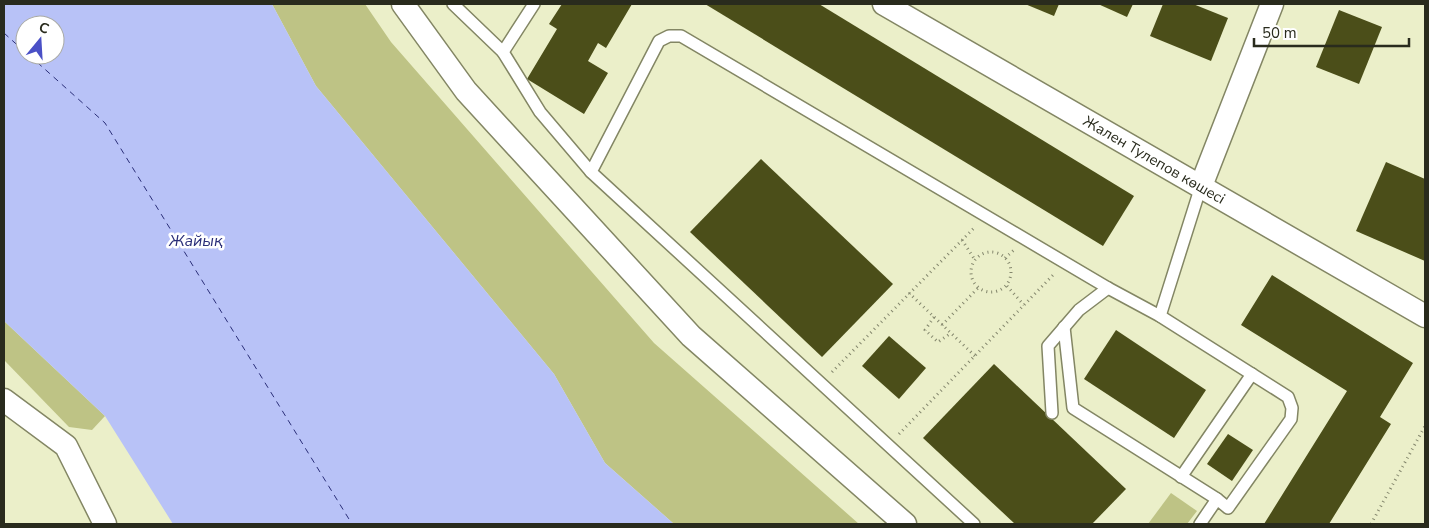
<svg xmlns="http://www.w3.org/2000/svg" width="1429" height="528" viewBox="0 0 1429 528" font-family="'Nunito Sans',sans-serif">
	<rect width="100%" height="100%" fill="#ebefc9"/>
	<!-- green -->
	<g fill="#bec385">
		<polygon points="272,4 365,4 391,42 654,343 859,524 674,524 605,463 554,374 316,86"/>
		<polygon points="4,321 105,416 92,430 69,427 4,360"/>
		<polygon points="1171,493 1197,511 1187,524 1148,524"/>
	</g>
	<!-- water -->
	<path fill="#b8c2f7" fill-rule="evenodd" d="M4,4H272L316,86L554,374L605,463L674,524H173L105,416L4,321ZM25,25H55V55H25Z"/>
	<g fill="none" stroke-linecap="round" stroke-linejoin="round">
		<!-- ferry -->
		<g stroke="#2b2f79" stroke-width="1" stroke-dasharray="6 5" stroke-linecap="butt">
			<polyline points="4,33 25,52"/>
			<polyline points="29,55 105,123 352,524"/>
		</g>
	</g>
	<!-- building -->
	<g fill="#4b4e19">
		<polygon points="562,4 632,4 606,48 598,43 588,61 608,73 584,114 527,79 557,29 549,24"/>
		<polygon points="705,4 819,4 1134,196 1103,246"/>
		<polygon points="1025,4 1059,4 1054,16"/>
		<polygon points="1098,4 1133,4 1127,17"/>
		<polygon points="1163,4 1193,4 1228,18 1211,61 1150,36"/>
		<polygon points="1339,10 1382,27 1359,84 1316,67"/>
		<polygon points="761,159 893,284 822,357 690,232"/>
		<polygon points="1386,162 1425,179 1425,261 1356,231"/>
		<polygon points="1272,275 1413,363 1380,417 1391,424 1329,524 1264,524 1347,391 1241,325"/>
		<polygon points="1116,330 1206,390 1174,438 1084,379"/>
		<polygon points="889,336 926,368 899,399 862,366"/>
		<polygon points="994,364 1126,489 1092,524 1015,524 923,438"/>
		<polygon points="1228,434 1253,450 1232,481 1207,464"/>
	</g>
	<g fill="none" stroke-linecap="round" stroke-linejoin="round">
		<!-- lane casing -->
		<g stroke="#838664" stroke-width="14">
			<g id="lane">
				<polyline points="453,4 503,52"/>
				<polyline points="534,4 503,52 540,112 591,172"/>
				<polyline points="1160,316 1201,186"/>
				<polyline points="1064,327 1073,408 1217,499"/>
				<polyline points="1052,413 1048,346 1079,310 1108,288"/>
				<polyline points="1181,477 1252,374"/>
				<polyline points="974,524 591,172 659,41 669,36 681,36 1108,288 1160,316 1288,397 1292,408 1291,419 1228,508 1217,499 1200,524"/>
			</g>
		</g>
		<!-- street casing -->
		<g stroke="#838664" stroke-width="25">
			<g id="street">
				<polyline points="403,4 466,91 691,336 905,524"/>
				<path id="s1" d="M884,4L1425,316"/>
				<polyline points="1201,186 1272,4"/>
				<polyline points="4,400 66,446 105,524"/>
			</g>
		</g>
		<!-- path -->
		<g stroke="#84876d" stroke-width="3" stroke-dasharray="1 4" stroke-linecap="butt">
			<polyline points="962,240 975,260"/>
			<circle cx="991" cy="272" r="20"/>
			<polyline points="1005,258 1014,250"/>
			<polyline points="1007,286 1024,305"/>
			<polyline points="909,293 975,356"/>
			<polyline points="934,317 925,330 938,342 951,333"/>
			<polyline points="942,325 978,288"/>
			<polyline points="832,372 975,227"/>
			<polyline points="899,434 1055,273"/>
			<polyline points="1371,524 1425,426"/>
		</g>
		<!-- lane -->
		<use href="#lane" stroke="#fff" stroke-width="11"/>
		<!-- street -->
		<use href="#street" stroke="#fff" stroke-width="22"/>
	</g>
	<g text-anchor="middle" stroke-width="5" stroke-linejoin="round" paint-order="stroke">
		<!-- street labels -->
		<g font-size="15" fill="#292b1d" stroke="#fff">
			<text dy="5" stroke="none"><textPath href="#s1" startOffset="312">Жален Тулепов көшесі</textPath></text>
		</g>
		<!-- water labels -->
		<g font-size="16" font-style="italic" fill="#2b2f79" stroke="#fff">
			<text x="196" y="246">Жайық</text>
		</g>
	</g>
	<!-- border -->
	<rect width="1429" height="528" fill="none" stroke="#292b1d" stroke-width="10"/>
	<!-- north arrow -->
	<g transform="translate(40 40) rotate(18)"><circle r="24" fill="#ffffff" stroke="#a9aaa5"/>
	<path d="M0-4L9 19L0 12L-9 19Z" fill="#4a50c6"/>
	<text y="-8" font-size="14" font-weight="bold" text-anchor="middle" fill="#292b1d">С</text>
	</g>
	<!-- scale -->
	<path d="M1254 38v8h155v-8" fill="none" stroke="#292b1d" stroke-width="2.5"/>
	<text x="1262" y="38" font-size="15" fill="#292b1d" stroke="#ffffff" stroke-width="4" paint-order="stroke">50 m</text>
</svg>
